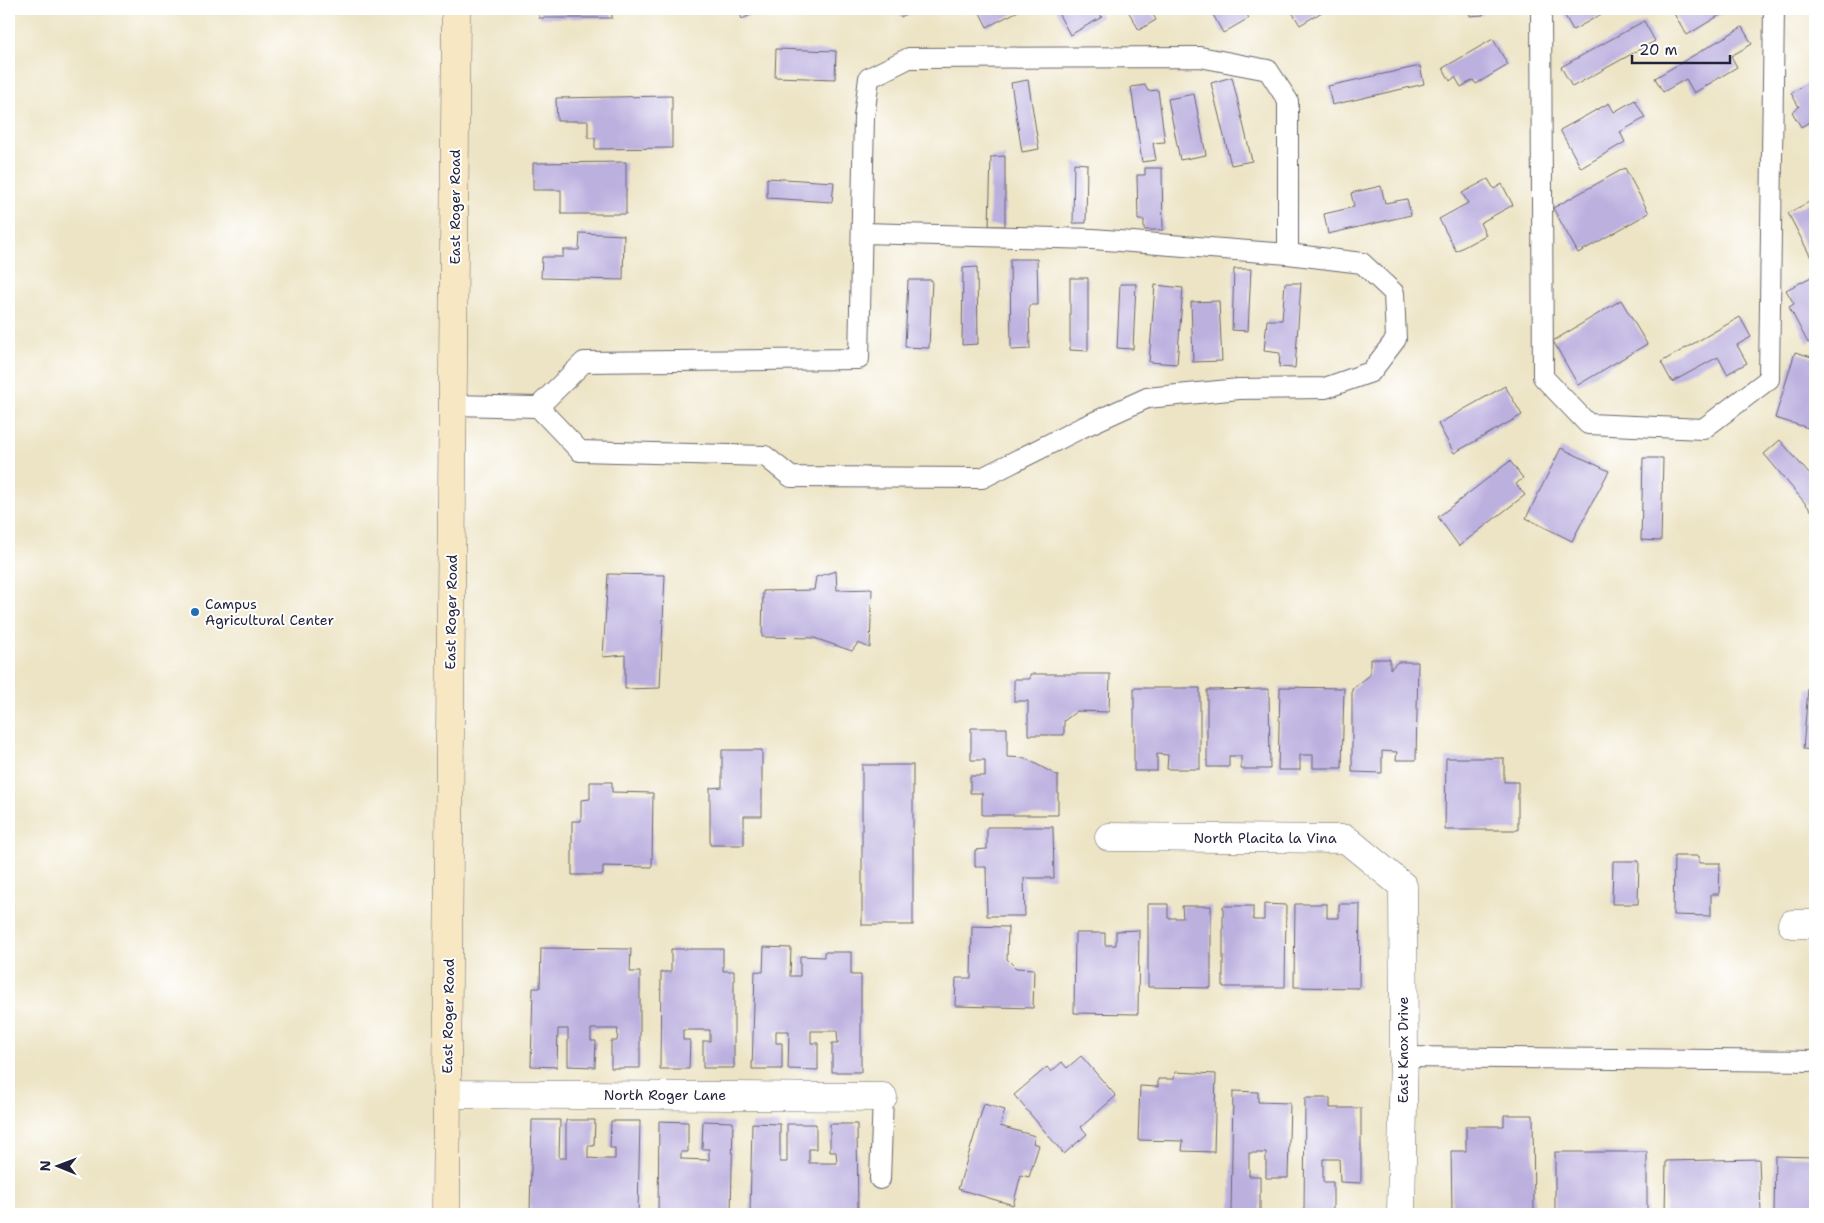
<svg xmlns="http://www.w3.org/2000/svg" width="1824" height="1223" viewBox="0 0 1824 1223" font-family="'Shantell Sans',sans-serif">
	<rect width="100%" height="100%" fill="#fff"/>
	<filter id="ink" filterUnits="userSpaceOnUse"><feTurbulence type="fractalNoise" baseFrequency=".02" numOctaves="2"/><feDisplacementMap in="SourceGraphic" scale="10" xChannelSelector="R" yChannelSelector="G"/><feConvolveMatrix kernelMatrix="1 2 1 2 8 2 1 2 1" color-interpolation-filters="sRGB"/></filter>
	<filter id="wash" filterUnits="userSpaceOnUse"><feTurbulence type="fractalNoise" baseFrequency=".0096" numOctaves="4" result="noise"/><feDisplacementMap in="SourceGraphic" scale="20" xChannelSelector="R" yChannelSelector="G"/><feGaussianBlur stdDeviation="1.12" result="paint"/><feColorMatrix in="noise" values="0 0 0 0 0 0 0 0 0 0 0 0 0 0 0 0 0 1.4 0 .05"/><feComposite in="paint" operator="in"/></filter>
	<g filter="url(#wash)">
		<rect width="100%" height="100%" fill="#ede4c5"/>
		<g id="blocks">
			<!-- building -->
			<g fill="#bcb0df">
				<rect x="539" y="9" width="73" height="9"/>
				<polygon points="738,9 763,9 742,19"/>
				<polygon points="897,9 912,9 913,10 901,17"/>
				<polygon points="978,9 1022,9 987,27"/>
				<polygon points="1056,9 1097,9 1102,17 1070,35"/>
				<polygon points="1127,9 1150,9 1156,20 1139,30"/>
				<polygon points="1210,9 1243,9 1249,18 1223,33"/>
				<polygon points="1290,9 1327,9 1300,25"/>
				<polygon points="1469,9 1483,9 1483,15 1470,16"/>
				<polygon points="1561,9 1611,9 1573,30"/>
				<polygon points="1671,9 1730,9 1687,35"/>
				<polygon points="1644,21 1655,41 1572,87 1561,67"/>
				<polygon points="1742,27 1752,44 1731,56 1737,67 1694,93 1686,79 1663,92 1655,78"/>
				<polygon points="1493,39 1508,65 1476,84 1473,80 1461,87 1455,77 1450,81 1443,68"/>
				<polygon points="776,49 836,51 835,79 775,77"/>
				<polygon points="1420,66 1424,84 1332,105 1328,86"/>
				<polygon points="1232,77 1252,161 1231,165 1211,83"/>
				<polygon points="1815,79 1815,129 1811,121 1801,127 1792,112 1799,107 1791,93"/>
				<polygon points="1028,80 1039,149 1022,152 1011,83"/>
				<polygon points="1145,85 1148,91 1158,90 1165,142 1153,143 1156,160 1142,162 1131,87"/>
				<polygon points="1194,94 1206,155 1180,160 1168,99"/>
				<polygon points="672,96 672,148 595,149 595,138 588,138 588,121 557,121 556,98"/>
				<polygon points="1635,100 1645,118 1620,132 1625,142 1581,168 1560,130 1609,103 1614,112"/>
				<polygon points="1005,156 1005,226 989,226 991,157"/>
				<polygon points="626,162 626,214 561,214 561,190 533,190 533,163"/>
				<polygon points="1074,163 1087,164 1086,223 1073,223"/>
				<polygon points="1145,168 1162,168 1163,230 1144,230 1144,220 1138,220 1137,175 1145,175"/>
				<polygon points="1625,168 1649,213 1578,253 1553,208"/>
				<polygon points="767,178 834,182 832,202 767,198"/>
				<polygon points="1488,179 1494,189 1502,184 1513,205 1480,223 1486,235 1456,251 1439,219 1468,203 1462,193"/>
				<polygon points="1381,186 1385,203 1407,199 1411,215 1328,234 1324,214 1354,207 1351,193"/>
				<polygon points="1815,199 1815,265 1788,213"/>
				<polygon points="580,233 624,235 623,280 541,278 542,257 563,257 563,250 579,250"/>
				<polygon points="1010,259 1037,259 1038,305 1029,305 1030,349 1011,350"/>
				<polygon points="977,267 978,344 962,345 963,268"/>
				<polygon points="1234,269 1251,269 1248,331 1232,330"/>
				<polygon points="1815,275 1815,339 1808,343 1789,307 1794,304 1786,290"/>
				<polygon points="1070,278 1088,278 1088,351 1070,350"/>
				<polygon points="908,280 932,280 929,348 905,347"/>
				<polygon points="1285,283 1301,283 1295,368 1279,367 1280,353 1264,351 1267,320 1282,320"/>
				<polygon points="1120,284 1136,284 1133,349 1117,348"/>
				<polygon points="1155,285 1183,288 1177,364 1149,362"/>
				<polygon points="1621,300 1647,344 1578,385 1553,341"/>
				<polygon points="1219,301 1222,361 1193,362 1191,302"/>
				<polygon points="1740,317 1751,337 1737,345 1747,363 1727,374 1718,357 1672,382 1661,362"/>
				<polygon points="1795,352 1815,358 1815,430 1775,418"/>
				<polygon points="1505,386 1522,415 1454,453 1438,424"/>
				<polygon points="1780,440 1815,481 1815,515 1764,454"/>
				<polygon points="1561,448 1609,471 1572,541 1526,518"/>
				<polygon points="1643,458 1663,458 1661,541 1641,540"/>
				<polygon points="1510,461 1523,478 1516,484 1525,495 1459,546 1438,517"/>
				<polygon points="836,571 837,590 872,589 870,648 858,643 852,651 814,638 762,637 763,591 814,590 816,577"/>
				<polygon points="608,574 665,575 660,688 625,689 625,655 603,657"/>
				<polygon points="1370,659 1390,659 1390,669 1398,662 1418,662 1416,760 1396,760 1397,752 1382,751 1382,773 1352,772 1352,689 1370,675"/>
				<polygon points="1030,674 1110,674 1109,712 1077,711 1064,721 1064,735 1028,735 1028,701 1014,701 1014,679 1030,679"/>
				<polygon points="1280,687 1344,688 1342,768 1313,768 1313,755 1300,755 1300,770 1278,770"/>
				<polygon points="1134,688 1200,688 1200,769 1167,769 1168,755 1157,754 1157,771 1134,771"/>
				<polygon points="1269,689 1270,769 1241,769 1241,756 1229,756 1229,767 1207,767 1207,690"/>
				<polygon points="1808,689 1815,689 1815,750 1803,749"/>
				<polygon points="971,728 1007,728 1007,757 1025,758 1058,776 1058,815 982,815 982,793 970,793 970,776 985,776 985,760 971,760"/>
				<polygon points="722,750 762,750 762,816 744,816 744,845 710,845 710,788 722,787"/>
				<polygon points="1446,758 1504,758 1504,782 1518,782 1518,830 1445,830"/>
				<rect x="862" y="765" width="51" height="160"/>
				<polygon points="590,782 612,782 612,792 653,793 652,867 603,866 603,875 572,875 572,821 581,821 581,800 590,799"/>
				<polygon points="987,827 1053,827 1054,878 1024,878 1025,916 987,916 986,867 975,867 975,850 987,849"/>
				<polygon points="1674,856 1699,856 1699,863 1720,863 1719,894 1711,894 1711,916 1673,915"/>
				<polygon points="1613,861 1639,861 1638,904 1612,904"/>
				<polygon points="1148,904 1168,904 1168,918 1183,918 1182,906 1211,906 1211,988 1148,987"/>
				<polygon points="1264,904 1286,905 1285,987 1223,987 1223,906 1253,906 1253,920 1264,920"/>
				<polygon points="1295,904 1327,904 1327,918 1339,918 1339,904 1360,904 1359,988 1294,987"/>
				<polygon points="972,926 1008,927 1007,959 1016,968 1034,969 1033,1008 955,1006 956,978 971,978"/>
				<polygon points="1139,930 1138,1014 1074,1013 1075,933 1105,933 1105,945 1116,945 1116,931"/>
				<polygon points="764,947 791,948 790,976 800,976 800,956 824,957 824,952 851,952 851,975 861,975 861,1072 832,1072 832,1043 838,1043 837,1031 811,1031 811,1043 818,1043 818,1070 788,1069 789,1031 776,1031 776,1043 782,1043 782,1069 752,1069 755,971 763,972"/>
				<polygon points="541,948 631,949 630,972 640,972 640,1068 611,1068 611,1041 617,1041 618,1029 591,1029 591,1041 596,1041 595,1067 568,1066 568,1029 558,1029 557,1067 531,1066 533,988 540,988"/>
				<polygon points="671,949 723,949 723,971 734,971 734,1068 703,1068 703,1041 710,1041 710,1030 683,1030 683,1040 690,1040 689,1069 660,1069 661,972 671,972"/>
				<polygon points="1081,1056 1116,1096 1081,1127 1087,1134 1064,1154 1014,1095 1047,1067 1051,1072 1062,1062 1067,1068"/>
				<polygon points="1175,1072 1216,1074 1214,1152 1182,1151 1183,1141 1138,1140 1140,1086 1158,1087 1158,1079 1174,1079"/>
				<polygon points="1233,1091 1258,1092 1258,1102 1290,1103 1288,1178 1266,1178 1266,1153 1249,1153 1249,1176 1260,1176 1260,1213 1231,1213"/>
				<polygon points="1305,1098 1330,1098 1330,1108 1361,1108 1361,1183 1340,1182 1339,1159 1323,1159 1323,1182 1333,1182 1333,1214 1304,1214"/>
				<polygon points="984,1104 1005,1110 1000,1126 1035,1136 1033,1143 1039,1145 1029,1177 1021,1175 1013,1205 958,1189"/>
				<polygon points="1504,1115 1533,1115 1534,1211 1452,1212 1451,1151 1466,1151 1466,1126 1504,1126"/>
				<polygon points="532,1120 560,1120 559,1158 566,1158 566,1120 595,1120 594,1146 588,1146 588,1158 602,1159 615,1159 615,1148 610,1148 611,1121 640,1121 638,1214 530,1214"/>
				<polygon points="659,1121 688,1122 688,1152 681,1152 681,1159 709,1160 709,1149 702,1149 703,1121 733,1122 731,1214 658,1214"/>
				<polygon points="752,1123 780,1124 780,1162 787,1162 787,1124 816,1124 816,1149 809,1149 809,1163 837,1163 836,1152 830,1152 830,1124 857,1124 858,1214 750,1214"/>
				<rect x="1555" y="1152" width="92" height="62"/>
				<polygon points="1775,1156 1815,1157 1815,1214 1774,1214"/>
				<polygon points="1759,1159 1761,1214 1665,1214 1666,1161"/>
			</g>
		</g>
	</g>
	<g filter="url(#ink)">
		<use href="#blocks" fill-opacity="0" stroke="#69666b" stroke-width="1"/>
		<g fill="none" stroke-linecap="round" stroke-linejoin="round">
			<!-- lane casing -->
			<g stroke="#69666b" stroke-width="22">
				<g id="lane">
					<polyline points="1541,9 1543,377 1588,424 1703,429 1769,379 1774,9"/>
					<polyline points="862,233 1093,239 1288,254"/>
					<polyline points="453,405 538,407 580,451 765,456 791,477 982,478 1081,428 1147,398 1239,389 1325,388 1371,372 1396,339 1394,293 1362,263 1288,254 1288,101 1268,70 1200,57 909,58 869,78 864,117 859,359 584,362 538,407"/>
					<polyline points="1403,1057 1815,1061"/>
					<polyline points="880,1179 883,1097"/>
				</g>
			</g>
			<!-- street casing -->
			<g stroke="#69666b" stroke-width="29">
				<g id="street">
					<polyline points="1109,837 1346,839 1403,886 1404,1050 1401,1214"/>
					<polyline points="1792,924 1815,924"/>
					<polyline points="447,1094 883,1097"/>
				</g>
			</g>
			<!-- secondary casing -->
			<g stroke="#69666b" stroke-width="29">
				<polyline id="secondary" points="446,1214 456,9"/>
			</g>
			<!-- lane -->
			<use href="#lane" stroke="#fff" stroke-width="20"/>
			<!-- street -->
			<use href="#street" stroke="#fff" stroke-width="28"/>
			<!-- secondary -->
			<use href="#secondary" stroke="#f7e8c3" stroke-width="28"/>
		</g>
	</g>
	<!-- markers -->
	<circle fill="#1f6fb2" stroke="#fff" stroke-width="2" cx="195" cy="612" r="5"/>
	<g text-anchor="middle" stroke-width="4" stroke-linejoin="round" paint-order="stroke">
		<!-- street labels -->
		<g font-size="14" fill="#22223b" stroke="#fff">
			<text transform="translate(455 207) rotate(-90)" y="5">East Roger Road</text>
			<text transform="translate(451 612) rotate(-89)" y="5">East Roger Road</text>
			<text x="1265" y="843">North Placita la Vina</text>
			<text transform="translate(448 1016) rotate(-89)" y="5">East Roger Road</text>
			<text transform="translate(1403 1050) rotate(-90)" y="5">East Knox Drive</text>
			<text x="665" y="1100">North Roger Lane</text>
		</g>
		<!-- poi labels -->
		<g font-size="14" fill="#22223b" stroke="#fff" text-anchor="start">
			<text x="205" y="609">Campus<tspan x="205" dy="16">Agricultural Center</tspan></text>
		</g>
	</g>
	<!-- margin -->
	<rect width="1824" height="1223" fill="none" stroke="#fff" stroke-width="30"/>
	<!-- north arrow -->
	<g transform="translate(58 1166) rotate(271)" stroke="#ffffff" stroke-width="4" paint-order="stroke">
	<path d="M0-4L9 19L0 12L-9 19Z" fill="#22223b"/>
	<text y="-8" font-size="14" font-weight="bold" text-anchor="middle" fill="#22223b">N</text>
	</g>
	<!-- scale -->
	<path d="M1632 55v8h98v-8" fill="none" stroke="#22223b" stroke-width="2.5"/>
	<text x="1639" y="55" font-size="15" fill="#22223b" stroke="#ffffff" stroke-width="4" paint-order="stroke">20 m</text>
</svg>
